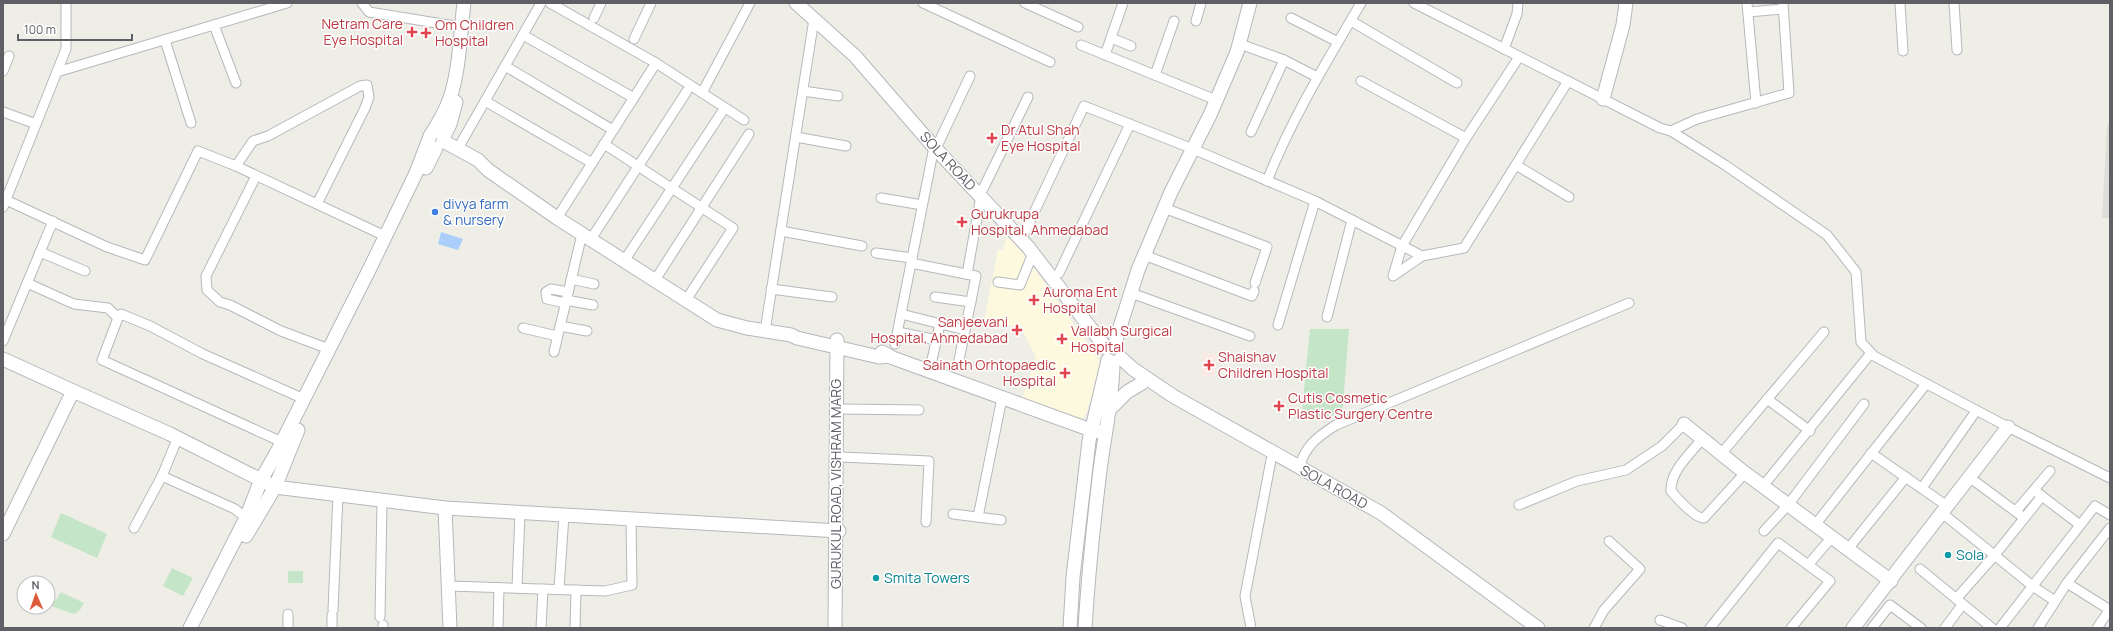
<svg xmlns="http://www.w3.org/2000/svg" width="2113" height="631" viewBox="0 0 2113 631" font-family="Manrope,sans-serif">
	<rect width="100%" height="100%" fill="#efeee6"/>
	<!-- commercial -->
	<polygon fill="#fcf9de" points="1008,232 1103,365 1082,424 1021,402 1036,357 1021,328 984,321 998,250 1003,250"/>
	<!-- industrial -->
	<polygon fill="#deddd8" points="2110,123 2110,218 2102,218 2107,126"/>
	<!-- medical -->
	<polygon fill="#fae9e4" points="1203,353 1216,354 1214,377 1201,376"/>
	<!-- green -->
	<g fill="#c4e5c8">
		<polygon points="1310,329 1349,329 1343,405 1341,415 1301,420"/>
		<polygon points="61,513 107,534 97,558 51,537"/>
		<polygon points="172,568 193,578 183,596 163,586"/>
		<rect x="288" y="571" width="15" height="12"/>
		<polygon points="61,592 84,603 80,610 74,614 48,605 48,596 56,600"/>
	</g>
	<!-- water -->
	<polygon fill="#abcffa" points="441,232 463,239 458,250 438,244"/>
	<g fill="none" stroke-linecap="round" stroke-linejoin="round">
		<!-- street casing -->
		<g stroke="#b6b8bc" stroke-width="11">
			<g id="street">
				<polyline points="362,3 369,12 461,27"/>
				<polyline points="550,3 656,63 744,120"/>
				<polyline points="923,3 1050,62"/>
				<polyline points="1025,3 1078,27"/>
				<polyline points="1414,3 1660,128 1671,131 1725,165 1827,235 1856,272 1861,342 1874,356 2008,427 2110,478"/>
				<polyline points="1747,3 1756,103"/>
				<polyline points="1900,3 1903,51"/>
				<polyline points="1954,3 1957,50"/>
				<polyline points="1748,12 1783,9"/>
				<polyline points="594,18 601,3"/>
				<polyline points="1291,18 1338,42"/>
				<polyline points="1196,21 1201,3"/>
				<polyline points="1351,21 1457,83"/>
				<polyline points="214,25 236,83"/>
				<polyline points="523,35 634,98"/>
				<polyline points="1111,38 1131,46"/>
				<polyline points="634,39 651,3"/>
				<polyline points="165,40 191,123"/>
				<polyline points="1240,44 1284,60 1317,77"/>
				<polyline points="1081,45 1216,100"/>
				<polyline points="1504,49 1517,14 1518,3"/>
				<polyline points="1105,55 1123,3"/>
				<polyline points="1519,57 1466,138 1402,246 1393,276 1422,256 1464,248 1568,81"/>
				<polyline points="505,66 613,130"/>
				<polyline points="3,71 9,56"/>
				<polyline points="57,72 287,3"/>
				<polyline points="1155,75 1174,21"/>
				<polyline points="1361,81 1466,138"/>
				<polyline points="803,91 838,96"/>
				<polyline points="702,93 750,3"/>
				<polyline points="485,101 592,163"/>
				<polyline points="3,112 36,124"/>
				<polyline points="1671,131 1697,119 1789,93 1783,3"/>
				<polyline points="1251,132 1284,60"/>
				<polyline points="796,137 846,146"/>
				<polyline points="939,142 970,76"/>
				<polyline points="604,144 733,228 686,300"/>
				<polyline points="457,150 541,3"/>
				<polyline points="1516,165 1569,197"/>
				<polyline points="236,166 253,141 268,136 360,86 367,85 369,97 365,108 317,204"/>
				<polyline points="256,176 206,276 207,290 220,302 230,305 281,331 329,349"/>
				<path d="M1267,181C1292,118 1327,61 1361,3"/>
				<polyline points="983,189 1028,97"/>
				<polyline points="881,198 922,205"/>
				<polyline points="6,200 107,247 145,260 198,151 236,166 385,236"/>
				<polyline points="3,207 66,49 66,3"/>
				<polyline points="1164,208 1267,247 1255,283"/>
				<polyline points="557,218 656,63"/>
				<polyline points="781,231 862,246"/>
				<polyline points="1025,232 1084,106 1193,149 1315,201 1422,256"/>
				<polyline points="591,239 687,91"/>
				<polyline points="40,252 85,271"/>
				<polyline points="876,253 912,258"/>
				<polyline points="1144,255 1252,296 1254,291"/>
				<polyline points="624,261 722,112"/>
				<polyline points="911,263 976,276 958,365"/>
				<polyline points="1059,273 1130,124"/>
				<polyline points="967,274 981,196"/>
				<polyline points="571,279 594,284"/>
				<polyline points="655,280 749,134"/>
				<polyline points="998,282 1020,285 1033,253"/>
				<polyline points="27,283 74,304 108,308 118,318"/>
				<polyline points="771,289 832,297"/>
				<polyline points="1131,293 1250,336"/>
				<polyline points="935,297 971,302"/>
				<polyline points="566,300 593,305"/>
				<polyline points="565,303 547,299 546,292 551,289 568,292"/>
				<polyline points="901,314 965,330"/>
				<polyline points="1327,317 1352,220"/>
				<polyline points="1278,325 1315,201"/>
				<polyline points="560,326 587,331"/>
				<polyline points="523,328 557,336"/>
				<polyline points="765,331 814,19"/>
				<polyline points="898,332 937,340"/>
				<polyline points="3,341 53,221"/>
				<polyline points="895,344 934,147"/>
				<polyline points="554,352 582,234"/>
				<polyline points="932,360 940,324"/>
				<polyline points="1767,399 1810,431"/>
				<polyline points="842,409 919,410"/>
				<path d="M1702,439C1691,453 1670,471 1671,491C1677,498 1694,518 1704,518L1745,473"/>
				<polyline points="282,442 102,360 118,318 121,314 150,326 203,354 304,399"/>
				<polyline points="1871,453 1947,506"/>
				<polyline points="1721,454 1824,332"/>
				<polyline points="841,457 929,461 926,522"/>
				<path d="M1299,468C1305,446 1317,437 1336,425L1629,303"/>
				<polyline points="162,476 235,509 246,518"/>
				<polyline points="1969,477 2023,517"/>
				<polyline points="1763,486 1871,353"/>
				<polyline points="1922,488 1976,411"/>
				<polyline points="2034,490 2080,525"/>
				<polyline points="1519,505 1577,481 1626,470 1662,446 1684,424"/>
				<polyline points="2016,511 2050,471"/>
				<polyline points="1942,513 2034,587 2055,601"/>
				<polyline points="953,514 1001,520"/>
				<polyline points="978,517 1002,398"/>
				<polyline points="1815,525 1926,384"/>
				<polyline points="134,528 162,476 178,437"/>
				<polyline points="1764,531 1788,505 1864,404"/>
				<polyline points="1848,549 1906,477"/>
				<polyline points="1808,565 1832,537"/>
				<polyline points="1920,569 1992,628"/>
				<polyline points="2067,583 2110,610"/>
				<polyline points="449,586 605,591 632,585 631,519"/>
				<polyline points="517,588 520,513"/>
				<polyline points="559,589 564,515"/>
				<polyline points="1956,599 1994,556 2042,496"/>
				<polyline points="333,610 338,495"/>
				<polyline points="288,614 288,628"/>
				<polyline points="332,615 332,628"/>
				<polyline points="380,617 382,500"/>
				<polyline points="1660,620 1682,628"/>
				<polyline points="383,628 383,625"/>
				<polyline points="498,628 499,588"/>
				<polyline points="541,628 543,589"/>
				<polyline points="575,628 576,590"/>
				<polyline points="1251,628 1245,596 1271,460"/>
				<polyline points="1594,628 1604,610 1640,569 1609,541"/>
				<polyline points="1710,628 1778,543 1830,581 1791,628"/>
				<polyline points="1872,628 1890,605 1921,628"/>
				<polyline points="1945,628 1962,605"/>
				<polyline points="2000,628 2095,506 2110,515"/>
				<polyline points="2038,628 2067,583 2110,528"/>
				<polyline points="2097,628 2110,609"/>
			</g>
		</g>
		<!-- secondary casing -->
		<g stroke="#b5b7bd" stroke-width="15">
			<g id="secondary">
				<polyline points="796,3 855,56 934,147 1028,247 1106,348"/>
				<polyline points="1603,99 1623,25 1626,3"/>
				<path d="M430,136C438,124 445,112 450,98C460,68 460,34 464,3"/>
				<polyline points="443,138 450,124 456,102"/>
				<polyline points="443,141 478,160 488,170 557,218 717,320 747,328 791,335 797,338 879,357 889,356"/>
				<polyline points="426,168 436,148"/>
				<polyline points="1115,343 1138,270 1171,192 1210,115 1237,52 1250,3"/>
				<polyline points="882,352 893,358 1091,430 1105,433"/>
				<polyline points="1121,358 1133,369 1173,396 1381,513 1538,628"/>
				<polyline points="3,359 73,391"/>
				<polyline points="1110,409 1127,392 1142,383"/>
				<polyline points="1684,424 1745,473 1891,581"/>
				<polyline points="445,508 450,628"/>
				<polyline points="3,534 73,391 170,434 275,487 445,508 839,531"/>
				<polyline points="246,536 275,487 298,430"/>
				<polyline points="190,628 246,518 261,480 278,450 370,268 416,173 429,139"/>
				<polyline points="835,628 837,340"/>
				<polyline points="1070,628 1073,577 1089,441 1108,360"/>
				<path d="M1085,628C1088,578 1093,529 1099,479C1103,440 1113,402 1113,362"/>
				<polyline points="1853,628 2008,427"/>
			</g>
		</g>
		<!-- street -->
		<use href="#street" stroke="#fff" stroke-width="9"/>
		<!-- secondary -->
		<use href="#secondary" stroke="#fff" stroke-width="13"/>
	</g>
	<!-- markers -->
	<g fill="#e0444e" stroke="#fff" stroke-width="1.5">
		<path d="M410 26h4v4h4v4h-4v4h-4v-4h-4v-4h4z"/>
		<path d="M424 27h4v4h4v4h-4v4h-4v-4h-4v-4h4z"/>
		<path d="M990 132h4v4h4v4h-4v4h-4v-4h-4v-4h4z"/>
		<path d="M960 216h4v4h4v4h-4v4h-4v-4h-4v-4h4z"/>
		<path d="M1032 294h4v4h4v4h-4v4h-4v-4h-4v-4h4z"/>
		<path d="M1015 324h4v4h4v4h-4v4h-4v-4h-4v-4h4z"/>
		<path d="M1060 333h4v4h4v4h-4v4h-4v-4h-4v-4h4z"/>
		<path d="M1207 359h4v4h4v4h-4v4h-4v-4h-4v-4h4z"/>
		<path d="M1063 367h4v4h4v4h-4v4h-4v-4h-4v-4h4z"/>
		<path d="M1277 400h4v4h4v4h-4v4h-4v-4h-4v-4h4z"/>
	</g>
	<circle fill="#3f7fe0" stroke="#fff" stroke-width="1.5" cx="435" cy="212" r="4"/>
	<g fill="#0f9aa8" stroke="#fff" stroke-width="1.5">
		<circle cx="1948" cy="555" r="4"/>
		<circle cx="876" cy="578" r="4"/>
	</g>
	<g text-anchor="middle" stroke-width="3" stroke-linejoin="round" paint-order="stroke">
		<!-- health labels -->
		<g font-size="14" fill="#be3a42" stroke="#fff" text-anchor="start">
			<text x="403" y="29" text-anchor="end">Netram Care<tspan x="403" dy="16">Eye Hospital</tspan></text>
			<text x="435" y="30">Om Children<tspan x="435" dy="16">Hospital</tspan></text>
			<text x="1001" y="135">Dr.Atul Shah<tspan x="1001" dy="16">Eye Hospital</tspan></text>
			<text x="971" y="219">Gurukrupa<tspan x="971" dy="16">Hospital, Ahmedabad</tspan></text>
			<text x="1043" y="297">Auroma Ent<tspan x="1043" dy="16">Hospital</tspan></text>
			<text x="1008" y="327" text-anchor="end">Sanjeevani<tspan x="1008" dy="16">Hospital, Ahmedabad</tspan></text>
			<text x="1071" y="336">Vallabh Surgical<tspan x="1071" dy="16">Hospital</tspan></text>
			<text x="1218" y="362">Shaishav<tspan x="1218" dy="16">Children Hospital</tspan></text>
			<text x="1056" y="370" text-anchor="end">Sainath Orhtopaedic<tspan x="1056" dy="16">Hospital</tspan></text>
			<text x="1288" y="403">Cutis Cosmetic<tspan x="1288" dy="16">Plastic Surgery Centre</tspan></text>
		</g>
		<!-- street labels -->
		<g font-size="14" fill="#5e6066" stroke="#fff">
			<text transform="translate(948 161) rotate(47)" y="5">SOLA ROAD</text>
			<text transform="translate(836 484) rotate(-90)" y="5">GURUKUL ROAD, VISHRAM MARG</text>
			<text transform="translate(1334 487) rotate(29)" y="5">SOLA ROAD</text>
		</g>
		<!-- shop labels -->
		<g font-size="14" fill="#366cbe" stroke="#fff" text-anchor="start">
			<text x="443" y="209">divya farm<tspan x="443" dy="16">&amp; nursery</tspan></text>
		</g>
		<!-- culture labels -->
		<g font-size="14" fill="#0d838f" stroke="#fff" text-anchor="start">
			<text x="1956" y="560">Sola</text>
			<text x="884" y="583">Smita Towers</text>
		</g>
	</g>
	<!-- border -->
	<rect width="2113" height="631" fill="none" stroke="#5e6066" stroke-width="8"/>
	<!-- north arrow -->
	<g transform="translate(36 595) rotate(358)"><circle r="19" fill="#ffffff" stroke="#bfbfc2"/>
	<path d="M0-3L7 15L0 10L-7 15Z" fill="#e05b3b"/>
	<text y="-6" font-size="11" font-weight="bold" text-anchor="middle" fill="#5e6066">N</text>
	</g>
	<!-- scale -->
	<path d="M18 34v6h114v-6" fill="none" stroke="#5e6066" stroke-width="2"/>
	<text x="24" y="34" font-size="12" fill="#5e6066" stroke="#ffffff" stroke-width="3" paint-order="stroke">100 m</text>
</svg>
